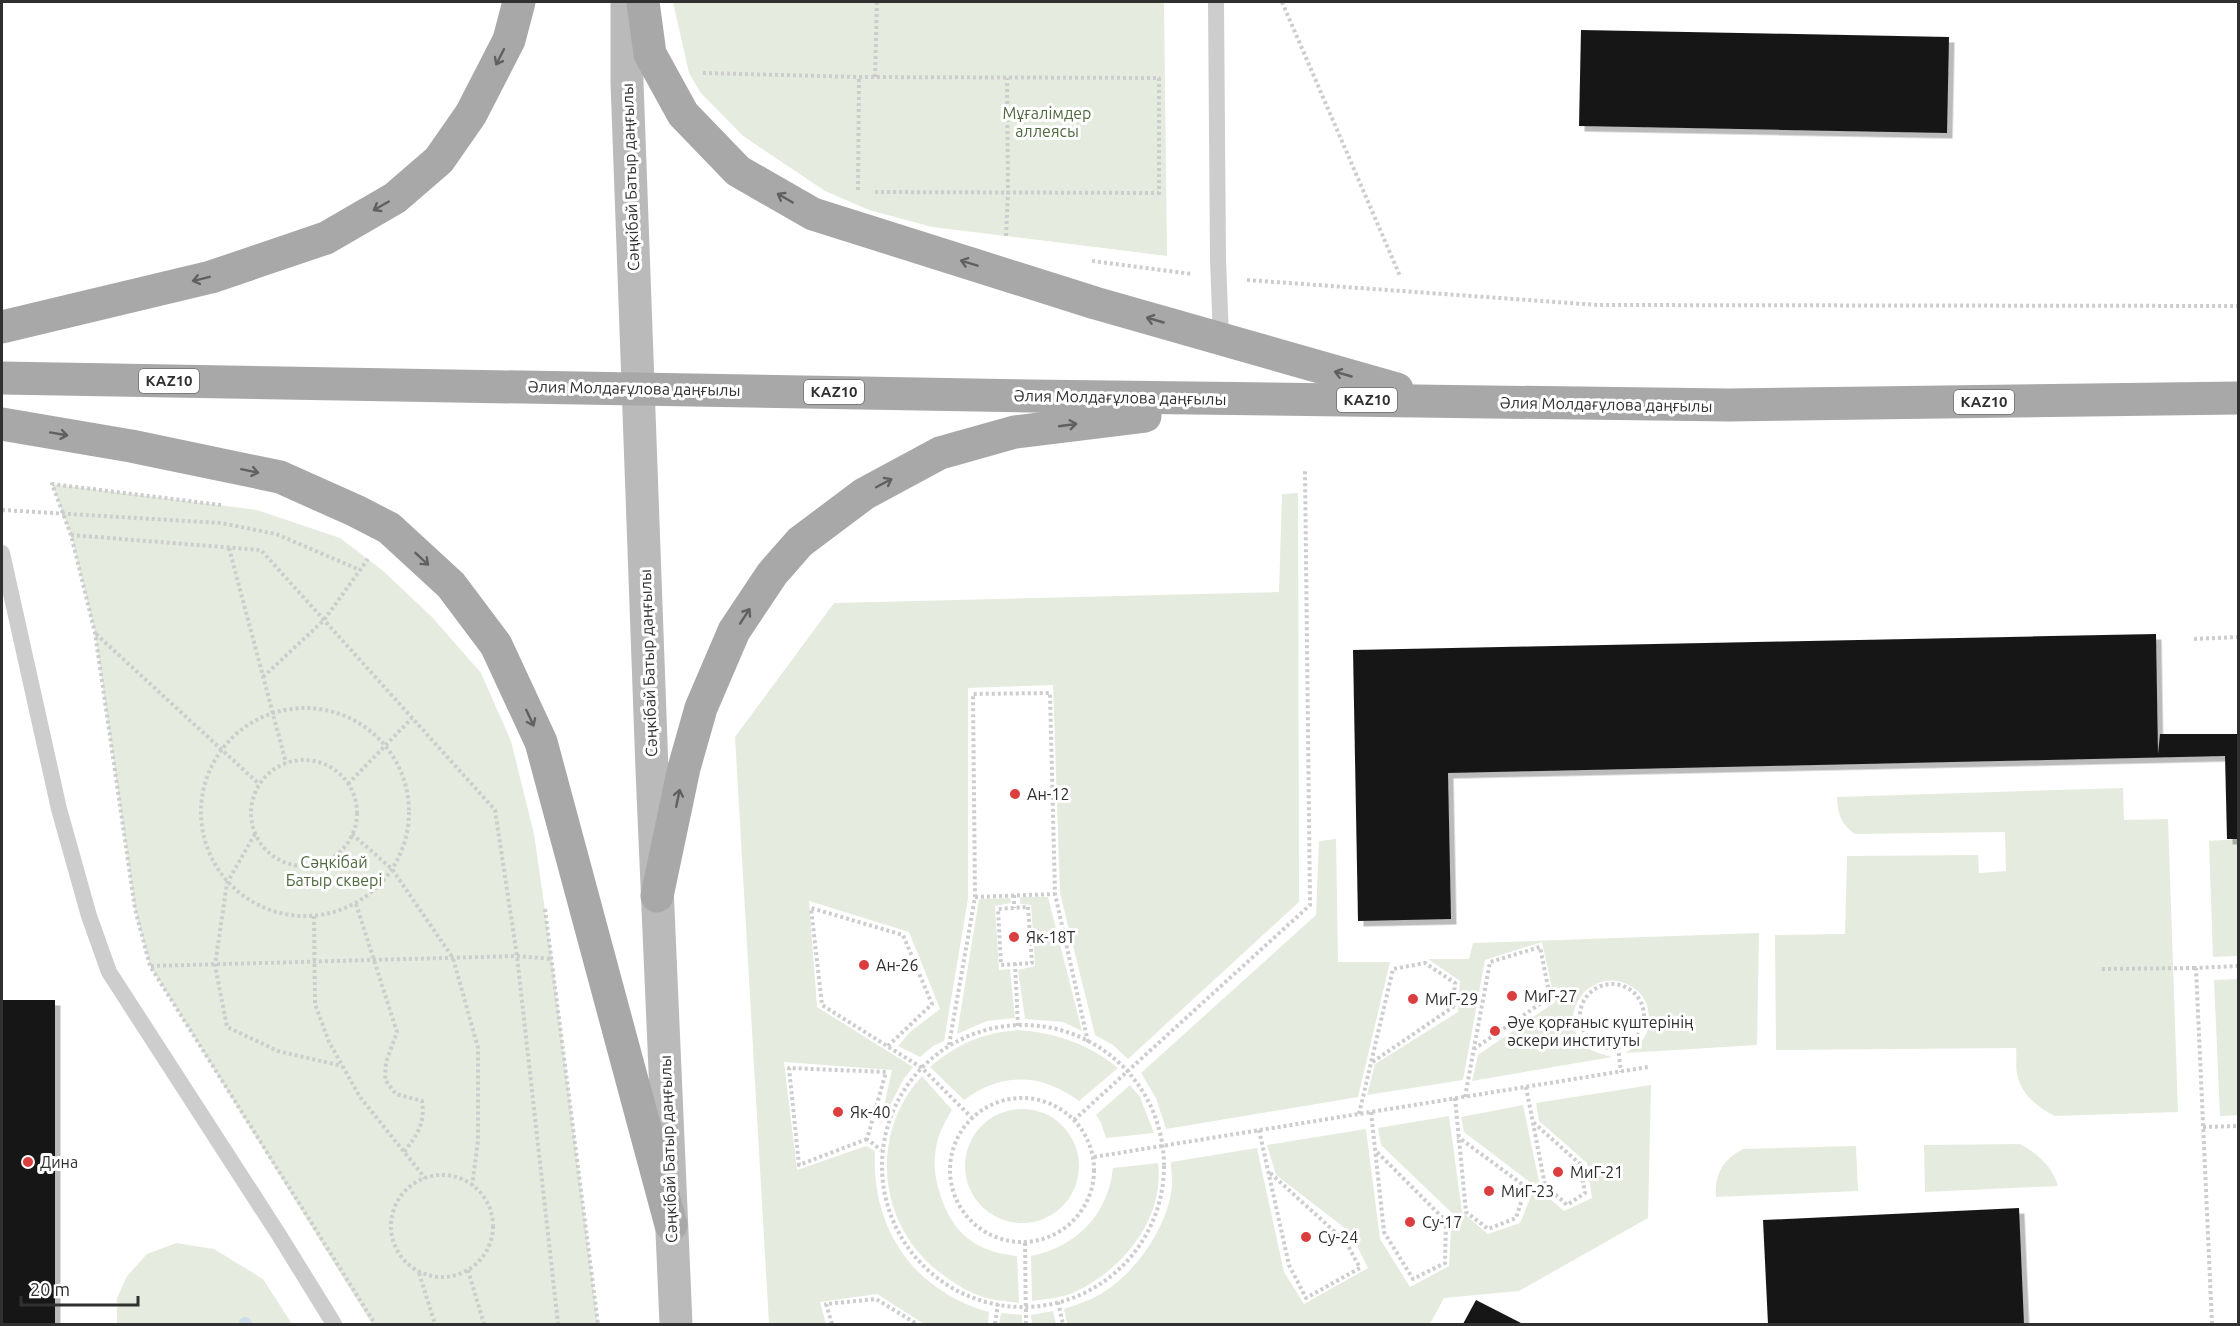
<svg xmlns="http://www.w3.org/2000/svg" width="2240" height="1326" viewBox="0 0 2240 1326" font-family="Ubuntu,sans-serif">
	<defs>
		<filter id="shadow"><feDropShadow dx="5.5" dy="5.5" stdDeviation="0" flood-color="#0004"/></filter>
	</defs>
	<rect width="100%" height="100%" fill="#fff"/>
	<!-- green -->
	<g fill="#e5ecdf">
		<polygon points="673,2 1164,2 1167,256 932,227 869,210 825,191 743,136 700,92 689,73"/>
		<polygon points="52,484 257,510 340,538 382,570 432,617 481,673 511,741 534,834 552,959 598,1324 372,1324 150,966 135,909 95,633 71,535"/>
		<path d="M1298,493L1299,902L1128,1059L1113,1045L1095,1035L1060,893L1053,685L968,688V899L944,1041L933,1046L920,1057L898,1046L910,1032L940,1009L909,932L809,901L817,1007L913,1067L903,1080L880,1125L892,1070L784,1062L797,1170L866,1146L875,1151C871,1229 914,1291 989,1312L988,1324H924L877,1294L820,1302L826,1324H769L735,737L834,603L1279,592L1282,494Z"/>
		<path d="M2123,788L2124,820L2168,819L2178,1112L2055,1116C2039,1108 2023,1096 2018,1078C2015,1069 2017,1057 2016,1048L1776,1050L1775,935L1845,934L1847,856L1978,855L1979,873L2006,871L2005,832L1855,834C1840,823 1838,814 1837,797Z"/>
		<polygon points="1336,839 1338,962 1390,962 1358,1097 1166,1129 1156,1098 1141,1073 1316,915 1319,841"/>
		<polygon points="2238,839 2238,956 2213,957 2209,841"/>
		<polygon points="1020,897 1048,897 1082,1031 1063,1022 1025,1019 1018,970 1035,966 1031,905 1020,904"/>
		<polygon points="1010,898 1011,903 995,906 999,970 1010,969 1015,1018 987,1021 957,1034 979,899"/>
		<path d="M1759,933L1757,1045L1625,1053C1640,1045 1650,1036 1649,1018C1649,1005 1643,993 1632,987C1595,963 1554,1011 1583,1044C1590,1052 1603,1054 1612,1057L1472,1081L1478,1055L1555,1002L1542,942L1485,960L1463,1080L1367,1095L1375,1064L1458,1012L1460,981L1428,959H1469L1473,943Z"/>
		<polygon points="2238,979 2238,1115 2220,1116 2214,980"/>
		<path d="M1019,1030C1056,1033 1089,1044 1118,1068L1079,1101C1041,1073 1002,1072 964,1100L930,1067C959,1043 982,1033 1019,1030Z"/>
		<path d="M922,1076L952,1110C945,1122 938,1134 936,1148C933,1165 935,1178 940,1194C952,1233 976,1252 1017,1256L1019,1303C1008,1301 994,1301 983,1297C970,1293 957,1285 946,1277C878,1231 867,1136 922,1076Z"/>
		<polygon points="1130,1085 1140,1097 1154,1133 1106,1138 1101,1123 1096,1115"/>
		<path d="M1651,1085L1648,1218L1519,1291L1444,1298L1430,1324H1067L1064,1309C1073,1306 1082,1303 1091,1299C1130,1282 1169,1228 1172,1185C1172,1177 1171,1169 1171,1162L1257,1148L1284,1272L1304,1304L1368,1268L1350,1232L1276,1175L1267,1145L1366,1129L1380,1239L1410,1287L1449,1266L1452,1213L1381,1145L1378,1128L1449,1116L1462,1212L1488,1234L1520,1223L1535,1186L1464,1132L1461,1117L1523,1105L1541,1191L1564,1211L1592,1198L1587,1163L1539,1121L1536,1103Z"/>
		<circle cx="1022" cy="1166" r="57"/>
		<path d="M2020,1144C2038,1154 2052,1166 2058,1186L1925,1192L1924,1145Z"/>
		<path d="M1856,1146L1858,1191L1716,1197C1714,1175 1723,1159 1743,1149Z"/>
		<path d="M1158,1163C1165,1219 1122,1271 1073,1293C1060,1298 1046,1299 1032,1301L1031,1256C1076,1247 1108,1215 1113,1168Z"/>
		<polygon points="176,1243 214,1249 263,1279 292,1324 117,1324 117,1298 127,1276 147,1254"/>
		<polygon points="1053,1311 1056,1324 1032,1324 1031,1315"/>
		<polygon points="1001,1313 1022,1315 1022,1324 999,1324"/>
	</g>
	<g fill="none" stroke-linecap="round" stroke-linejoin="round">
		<!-- stream -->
		<polyline stroke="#cdddeb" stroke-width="12" points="245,1323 246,1324"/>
	</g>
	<!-- building -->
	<g fill="#171717" filter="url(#shadow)">
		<polygon points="1581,30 1949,37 1947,133 1579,126"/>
		<polygon points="2156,634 2158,754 2160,734 2238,734 2238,839 2227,839 2225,756 1448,773 1451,919 1358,921 1353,650"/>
		<rect x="2" y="1000" width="53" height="324"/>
		<polygon points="2019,1208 2024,1324 1768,1324 1763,1220"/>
		<polygon points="1476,1300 1523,1324 1463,1324"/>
	</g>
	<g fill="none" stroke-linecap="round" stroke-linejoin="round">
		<!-- path -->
		<g stroke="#cdcdcd" stroke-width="4" stroke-dasharray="3 3" stroke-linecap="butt">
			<polyline points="1282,2 1400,276"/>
			<polyline points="703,73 859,77 1159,78 1159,193 873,192"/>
			<polyline points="875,77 877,2"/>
			<polyline points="858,190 859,77"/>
			<polyline points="1006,236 1008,193 1007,78"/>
			<polyline points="1092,261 1192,274"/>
			<polyline points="1247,280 1598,305 2238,306"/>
			<polyline points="221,505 52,484 71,535 95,633 135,909 150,966 375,1324"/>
			<polyline points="2,510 221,523 276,534 360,570"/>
			<polyline points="71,535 261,550 495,810 517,956 558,1324"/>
			<polyline points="229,548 286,763"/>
			<polyline points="96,634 259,784"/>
			<polyline points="2194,639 2238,637"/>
			<polyline points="263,677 324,620 368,559"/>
			<circle cx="305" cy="812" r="104"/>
			<circle cx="304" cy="813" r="53"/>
			<polyline points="348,784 412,718"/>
			<polyline points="255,834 227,883 215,965 227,1027 278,1051 342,1066"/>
			<polyline points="352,834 392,869 453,958 478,1048 478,1141 472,1186"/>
			<polyline points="1014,895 1014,908"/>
			<polyline points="975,897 1055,894"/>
			<path d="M356,904L397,1032L386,1062L385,1080L396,1094L422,1101C425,1123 418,1134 404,1152"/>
			<polygon points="1028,907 1032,963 1001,965 998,909"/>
			<polyline points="545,909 598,1324"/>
			<polyline points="314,916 315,1004 329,1042 360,1097 425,1178"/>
			<polyline points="1015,963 1018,1026"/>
			<polyline points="151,966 517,956 552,959"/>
			<polyline points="2102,969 2196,968"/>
			<circle cx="1612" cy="1016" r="32"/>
			<circle cx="1023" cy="1166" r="141"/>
			<polyline points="949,1045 975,897 973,694 1050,693 1055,894 1088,1042"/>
			<polyline points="888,1046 932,1004 903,935 811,908 822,1005 922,1068 972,1118"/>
			<polyline points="1618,1047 1621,1072"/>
			<polyline points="1526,1087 1545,1185 1567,1205 1585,1193 1580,1164 1533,1122"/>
			<polyline points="1465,1097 1490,962 1540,947 1550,997 1474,1049"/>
			<circle cx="1022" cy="1170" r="72"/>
			<polyline points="1455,1098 1466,1212 1488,1229 1516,1218 1526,1187 1458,1137"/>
			<polyline points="1371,1112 1384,1232 1413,1279 1445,1263 1446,1221 1375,1150"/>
			<polyline points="1359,1114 1393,969 1425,963 1455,983 1453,1007 1371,1063"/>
			<polyline points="1074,1120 1310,905 1305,471"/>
			<polyline points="2203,1127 2238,1126"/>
			<polyline points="1259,1130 1289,1265 1306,1298 1360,1268 1346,1242 1268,1171"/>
			<polyline points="867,1139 799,1165 789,1068 886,1072 867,1139 881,1150"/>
			<polyline points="1094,1157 1648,1067"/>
			<circle cx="442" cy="1226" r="51"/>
			<polyline points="1025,1243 1026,1324"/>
			<polyline points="468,1270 484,1324"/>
			<polyline points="419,1273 435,1324"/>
			<polyline points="1058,1302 1063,1324"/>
			<polyline points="832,1324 826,1304 876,1299 917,1324"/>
			<polyline points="995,1324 998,1304"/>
			<polyline points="2212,1324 2196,968 2238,966"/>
		</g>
		<!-- lane -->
		<g stroke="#cdcdcd" stroke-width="16">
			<polyline points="1216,2 1218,259 1221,338"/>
			<polyline points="2,553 59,809 89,916 109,972 279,1235 334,1324"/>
		</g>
		<!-- secondary -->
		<polyline stroke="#bababa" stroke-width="33" points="627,2 627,82 652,770 676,1324"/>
		<!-- primary -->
		<g stroke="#a8a8a8" stroke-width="33">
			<polyline points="643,2 650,54 683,114 738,171 813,214 1095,303 1397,389"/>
			<polyline points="2,327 211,277 326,238 395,198 439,160 471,114 509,40 519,2"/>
			<polyline points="2,378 1031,396 1729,405 2238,398"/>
			<polyline points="2,424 131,446 280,477 356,511 389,528 451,585 496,645 541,742 671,1225"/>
			<polyline points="657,896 684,768 701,708 734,631 772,574 800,542 864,494 940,453 1015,432 1145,416"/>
		</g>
	</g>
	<!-- one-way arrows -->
	<defs><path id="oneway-shaft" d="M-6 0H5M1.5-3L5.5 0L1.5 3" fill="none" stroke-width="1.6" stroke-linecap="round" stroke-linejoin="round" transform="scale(1.5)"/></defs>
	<g stroke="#606060">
		<use href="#oneway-shaft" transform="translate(500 57) rotate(117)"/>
		<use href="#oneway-shaft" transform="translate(785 198) rotate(-150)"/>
		<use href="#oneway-shaft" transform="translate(381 206) rotate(150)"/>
		<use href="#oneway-shaft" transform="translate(969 263) rotate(-163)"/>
		<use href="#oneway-shaft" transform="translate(201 279) rotate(166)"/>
		<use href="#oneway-shaft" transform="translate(1155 320) rotate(-164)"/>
		<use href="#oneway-shaft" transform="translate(1343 374) rotate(-164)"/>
		<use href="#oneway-shaft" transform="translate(1068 425) rotate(-8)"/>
		<use href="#oneway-shaft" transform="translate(59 434) rotate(10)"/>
		<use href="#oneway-shaft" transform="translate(250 471) rotate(12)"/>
		<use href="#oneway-shaft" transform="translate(884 483) rotate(-28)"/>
		<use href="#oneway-shaft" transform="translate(422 559) rotate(43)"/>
		<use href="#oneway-shaft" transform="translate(745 616) rotate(-57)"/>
		<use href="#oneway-shaft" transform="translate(530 718) rotate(65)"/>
		<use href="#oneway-shaft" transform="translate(678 798) rotate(-78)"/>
	</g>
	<!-- markers -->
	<g fill="#db3e3f" stroke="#fff" stroke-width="2">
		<circle cx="1015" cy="794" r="6"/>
		<circle cx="1014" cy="937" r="6"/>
		<circle cx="864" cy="965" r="6"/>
		<circle cx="1512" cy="996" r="6"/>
		<circle cx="1413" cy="999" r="6"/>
		<circle cx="1495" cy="1031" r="6"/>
		<circle cx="838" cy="1112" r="6"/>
		<circle cx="28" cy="1162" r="6"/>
		<circle cx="1558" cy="1172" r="6"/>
		<circle cx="1489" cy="1191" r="6"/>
		<circle cx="1410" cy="1222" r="6"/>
		<circle cx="1306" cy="1237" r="6"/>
	</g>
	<g text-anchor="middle" stroke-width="6" stroke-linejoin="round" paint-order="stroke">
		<!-- shield labels -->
		<g fill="#fff" stroke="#6e6e6e" stroke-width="1.5">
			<rect x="139" y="369" width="60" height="24" rx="4.5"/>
			<rect x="804" y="380" width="60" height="24" rx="4.5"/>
			<rect x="1337" y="388" width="60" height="24" rx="4.5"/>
			<rect x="1954" y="390" width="60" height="24" rx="4.5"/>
		</g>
		<g font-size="15" font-weight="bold" fill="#303030">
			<text x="169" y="386">KAZ10</text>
			<text x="834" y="397">KAZ10</text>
			<text x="1367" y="405">KAZ10</text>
			<text x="1984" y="407">KAZ10</text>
		</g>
		<!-- park labels -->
		<g font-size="16" fill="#506a40" stroke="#fff">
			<text x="1047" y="119">Мұғалімдер<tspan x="1047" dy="18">аллеясы</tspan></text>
			<text x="334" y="868">Сәңкібай<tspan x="334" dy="18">Батыр сквері</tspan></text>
		</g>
		<!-- street labels -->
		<g font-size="16" fill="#303030" stroke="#fff">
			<text transform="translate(630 177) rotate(-92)" y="6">Сәңкібай Батыр даңғылы</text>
			<text transform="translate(634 388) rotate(1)" y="6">Әлия Молдағұлова даңғылы</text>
			<text transform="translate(1120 397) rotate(1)" y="6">Әлия Молдағұлова даңғылы</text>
			<text transform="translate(1606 404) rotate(1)" y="6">Әлия Молдағұлова даңғылы</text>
			<text transform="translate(648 663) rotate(-92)" y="6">Сәңкібай Батыр даңғылы</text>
			<text transform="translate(668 1149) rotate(-92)" y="6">Сәңкібай Батыр даңғылы</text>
		</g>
		<!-- poi labels -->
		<g font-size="16" fill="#303030" stroke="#fff" text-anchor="start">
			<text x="1027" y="800">Ан-12</text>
			<text x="1026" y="943">Як-18Т</text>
			<text x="876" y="971">Ан-26</text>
			<text x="1524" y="1002">МиГ-27</text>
			<text x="1425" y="1005">МиГ-29</text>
			<text x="1507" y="1028">Әуе қорғаныс күштерінің<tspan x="1507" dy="18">әскери институты</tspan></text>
			<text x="850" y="1118">Як-40</text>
			<text x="40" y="1168">Дина</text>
			<text x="1570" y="1178">МиГ-21</text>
			<text x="1501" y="1197">МиГ-23</text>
			<text x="1422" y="1228">Су-17</text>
			<text x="1318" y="1243">Су-24</text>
		</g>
	</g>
	<!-- border -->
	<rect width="2240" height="1326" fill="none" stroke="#303030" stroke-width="6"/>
	<!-- scale -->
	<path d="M21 1296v9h117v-9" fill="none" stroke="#303030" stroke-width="3"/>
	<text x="30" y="1296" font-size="18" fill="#303030" stroke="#ffffff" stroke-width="4.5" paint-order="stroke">20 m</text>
</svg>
